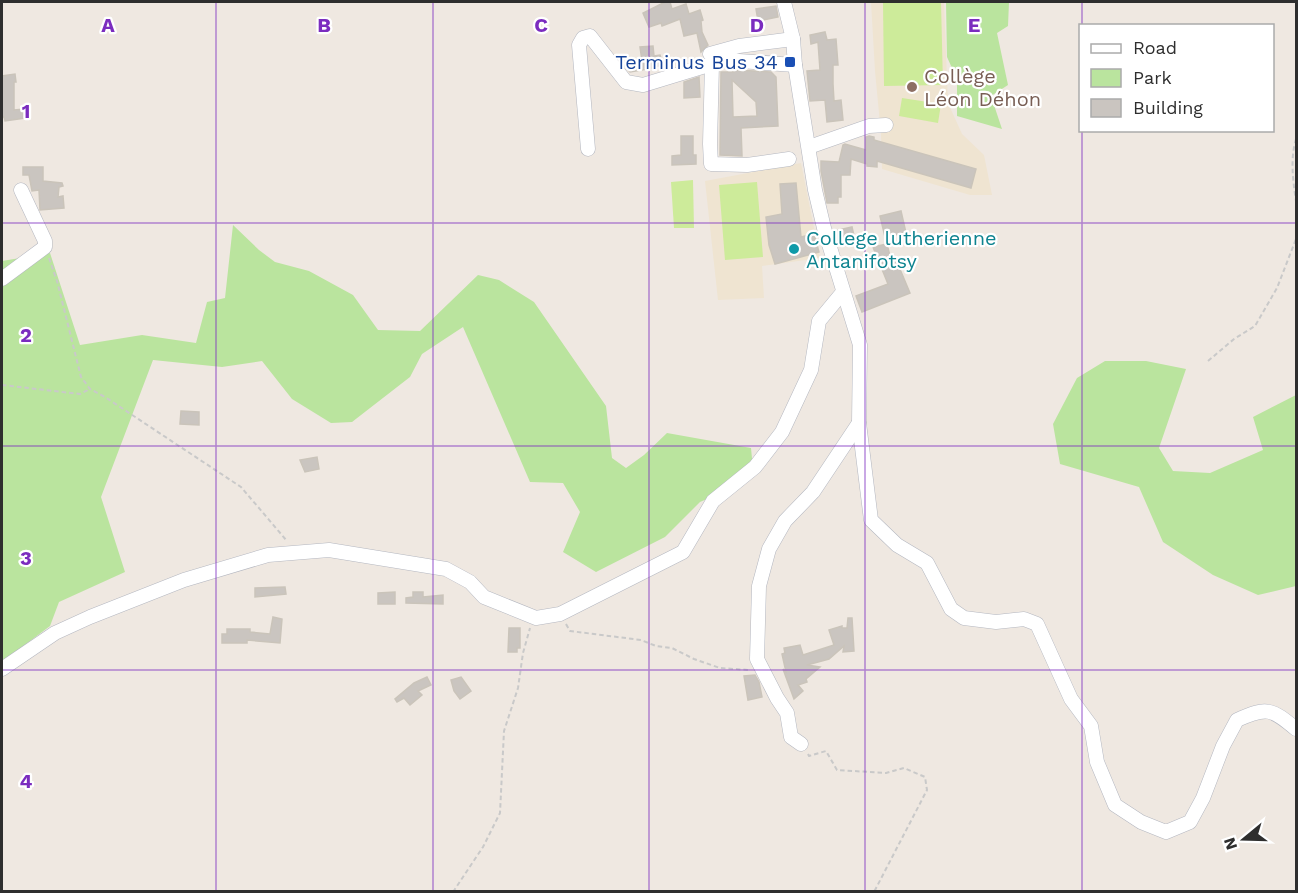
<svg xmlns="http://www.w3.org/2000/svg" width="1298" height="893" viewBox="0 0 1298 893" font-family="'Work Sans',sans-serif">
	<rect width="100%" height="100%" fill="#efe8e1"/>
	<!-- education -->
	<g fill="#efe4d1">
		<polygon points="871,2 944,2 948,103 962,134 984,155 992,195 970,195 882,169 881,134 875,71"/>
		<polygon points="801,163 820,258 762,266 764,298 718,300 705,181"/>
	</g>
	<!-- green -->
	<g fill="#bae49e">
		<polygon points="946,2 1009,2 1008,26 997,33 1008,85 991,96 1002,129 957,116 957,79 947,57"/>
		<polygon points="233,225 259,250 275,262 309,271 353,295 378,330 420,331 478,275 499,280 534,302 606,406 612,458 626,468 644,455 667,433 751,448 753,469 725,491 700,502 665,537 596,572 563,552 580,512 563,483 530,482 463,327 422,354 410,377 352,422 331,423 292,399 262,361 222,367 153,360 101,497 125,572 59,602 50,626 2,662 2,261 50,253 80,345 142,335 196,343 207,302 225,298"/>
		<polygon points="1105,361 1146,361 1186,369 1159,448 1173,471 1210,473 1263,450 1253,417 1296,395 1296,586 1258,595 1213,575 1163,542 1139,487 1060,464 1053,424 1077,378"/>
	</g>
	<!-- pitch -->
	<g fill="#cdeb9a">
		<polygon points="883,2 941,2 943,85 884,86"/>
		<polygon points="902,98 941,104 938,123 899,116"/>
		<polygon points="693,180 694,228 674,228 671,182"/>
		<polygon points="757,182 763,257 725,260 719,185"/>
	</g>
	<!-- building -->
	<g fill="#cac5c0" stroke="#cac4ba" stroke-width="1.5" fill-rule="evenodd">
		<polygon points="665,2 670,2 672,9 686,4 689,14 700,10 703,20 701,21 702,32 708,45 701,52 697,33 684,36 680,19 662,26 661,23 649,27 643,13"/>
		<polygon points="776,6 778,17 758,21 756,9"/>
		<polygon points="825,32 827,40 836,39 838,65 833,65 833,84 834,101 841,100 843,120 827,122 825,100 810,101 807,71 820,70 818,42 811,44 810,35"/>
		<polygon points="653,46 654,56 660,55 663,64 653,68 630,72 624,65 642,61 640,47"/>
		<path d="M734,70L771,72L776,77L778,126L741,128L742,156L720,155L721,72H734ZM732,80L756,102L757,116L733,117Z"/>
		<polygon points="15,74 16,82 14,82 14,110 24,109 25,118 5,121 4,117 2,117 2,76"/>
		<polygon points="699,77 700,97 684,98 684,82"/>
		<polygon points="681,136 693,136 693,155 696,155 696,164 672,165 672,156 681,155"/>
		<polygon points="869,136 874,137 874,140 976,169 971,188 877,161 877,167 867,166 867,164 851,159 850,175 841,175 841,197 838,197 838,203 827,203 821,171 821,161 839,162 843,145 845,144 866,150 866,137"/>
		<polygon points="23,167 43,167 43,181 62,183 63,186 59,187 58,197 63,196 64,208 40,210 39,190 32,191 29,175 23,175"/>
		<polygon points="796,183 801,237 814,234 819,252 775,264 769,245 766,217 782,214 780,184"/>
		<polygon points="901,211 906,233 885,237 880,216"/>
		<polygon points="852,227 855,240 838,244 834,231"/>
		<polygon points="887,244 890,256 894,255 910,293 862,312 856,296 888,284 873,247"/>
		<polygon points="181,411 199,412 199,425 180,424"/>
		<polygon points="317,457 319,469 305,472 300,460"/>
		<polygon points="285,587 286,594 255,597 255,588"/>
		<polygon points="395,592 395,604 378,604 378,593"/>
		<polygon points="413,592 423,592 423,597 443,595 443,604 406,603 406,598 413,597"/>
		<polygon points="273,617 282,619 280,643 247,640 247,643 222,643 222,634 227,634 227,629 250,629 250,632 270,634"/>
		<polygon points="848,618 852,618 854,651 843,652 844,646 829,659 807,665 820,667 806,679 807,682 798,685 803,691 794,699 783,669 786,672 782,654 785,653 784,648 800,645 803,655 834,645 829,630 842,626 842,628 847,628"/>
		<polygon points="509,628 520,628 520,648 517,648 517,652 508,652"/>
		<polygon points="755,675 759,682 762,697 748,700 744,676"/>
		<polygon points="427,677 431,685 418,691 422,695 410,705 404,698 397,702 395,699 414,683"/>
		<polygon points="461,677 471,691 460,699 454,691 451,680"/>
	</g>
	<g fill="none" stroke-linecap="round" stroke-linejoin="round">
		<!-- minor casing -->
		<g stroke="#b4b7c0" stroke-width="15">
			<g id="minor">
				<path d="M784,2L793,39L795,65L815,190L824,228L860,345L859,423L871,520L897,545L927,563L951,609L964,618L996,622L1024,619L1037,624L1071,699L1091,726L1097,762L1115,805L1141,822L1166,832L1190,822L1203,798L1223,746L1237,720C1267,706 1272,709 1296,729"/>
				<polyline points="710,54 739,46 793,39"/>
				<polyline points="712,64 710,144 711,164 747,165 789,159"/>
				<polyline points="809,147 869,126 886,125"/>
				<polyline points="588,149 579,45 583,38 590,36 626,82 643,85 725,60 795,65"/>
				<polyline points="2,279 45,247 45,241 21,190"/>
				<polyline points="2,669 55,633 90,617 184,580 268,555 329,550 446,569 470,582 484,597 536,618 560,614 683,552 713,501 755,467 782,432 811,370 819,321 843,292"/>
				<polyline points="801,744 791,737 787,713 777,698 757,659 759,586 769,549 785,521 813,492 859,423"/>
			</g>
		</g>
		<!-- path -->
		<g stroke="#c9c9c9" stroke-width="2" stroke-dasharray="4.5 3" stroke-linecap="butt">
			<path d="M1296,139C1290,159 1293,181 1296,201"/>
			<polyline points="49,258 57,281 81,377 90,389 105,397 241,487 287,541"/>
			<polyline points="1208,361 1234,339 1255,326 1277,288 1296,239"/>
			<polyline points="2,385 80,394 90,389"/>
			<polyline points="566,624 570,631 641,640 656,646 672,648 694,659 720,668 749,670"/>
			<polyline points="808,754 809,756 826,751 837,770 886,773 904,768 925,777 927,790 874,892"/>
			<polyline points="453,892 483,847 500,813 504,731 518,688 523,653 530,628"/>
		</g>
		<!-- minor -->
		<use href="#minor" stroke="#fff" stroke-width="14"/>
	</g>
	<!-- grid -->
	<path fill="none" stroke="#7b2cbf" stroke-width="1.5" stroke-opacity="0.55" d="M216,2V892M433,2V892M649,2V892M865,2V892M1082,2V26M1082,130V892M2,223H1296M2,446H1296M2,670H1296"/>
	<!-- markers -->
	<rect fill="#1a4fb4" stroke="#fff" stroke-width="2" x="784" y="56" width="12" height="12" rx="3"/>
	<circle fill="#8d6e63" stroke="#fff" stroke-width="2" cx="912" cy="87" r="6"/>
	<circle fill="#0f9aa8" stroke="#fff" stroke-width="2" cx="794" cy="249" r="6"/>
	<g text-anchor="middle" stroke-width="4.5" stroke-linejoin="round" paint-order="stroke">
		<!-- transit labels -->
		<g font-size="20" fill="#164399" stroke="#fff" text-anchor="end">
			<text x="778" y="69">Terminus Bus 34</text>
		</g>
		<!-- education labels -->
		<g font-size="20" fill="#785e54" stroke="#fff" text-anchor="start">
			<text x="924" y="83">Collège<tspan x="924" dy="23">Léon Déhon</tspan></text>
		</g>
		<!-- culture labels -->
		<g font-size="20" fill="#0d838f" stroke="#fff" text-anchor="start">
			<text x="806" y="245">College lutherienne<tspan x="806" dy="23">Antanifotsy</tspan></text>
		</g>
	</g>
	<g font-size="20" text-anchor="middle" font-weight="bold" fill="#7b2cbf" stroke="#fff" stroke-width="4.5" stroke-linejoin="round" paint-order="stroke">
		<text x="108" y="32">A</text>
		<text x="324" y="32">B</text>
		<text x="541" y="32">C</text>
		<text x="757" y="32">D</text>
		<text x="974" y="32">E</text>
		<text x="26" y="118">1</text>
		<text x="26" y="342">2</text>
		<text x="26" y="565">3</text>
		<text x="26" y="788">4</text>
	</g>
	<!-- border -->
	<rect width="1298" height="893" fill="none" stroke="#2e2e2e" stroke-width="6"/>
	<!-- legend -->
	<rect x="1079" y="24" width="195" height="108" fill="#ffffff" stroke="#ababab" stroke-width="1.5"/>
	<rect x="1091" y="44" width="30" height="9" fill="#ffffff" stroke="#ababab" stroke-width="1.5"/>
	<text x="1133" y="54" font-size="18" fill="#2e2e2e">Road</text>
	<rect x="1091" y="69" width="30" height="18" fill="#bae49e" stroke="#ababab" stroke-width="1.5"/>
	<text x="1133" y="84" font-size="18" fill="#2e2e2e">Park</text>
	<rect x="1091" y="99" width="30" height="18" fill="#cac5c0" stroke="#ababab" stroke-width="1.5"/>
	<text x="1133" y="114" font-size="18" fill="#2e2e2e">Building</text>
	<!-- north arrow -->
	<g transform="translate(1244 839) rotate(251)" stroke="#ffffff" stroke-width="4.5" paint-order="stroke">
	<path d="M0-4.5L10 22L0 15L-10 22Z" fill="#2e2e2e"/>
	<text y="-9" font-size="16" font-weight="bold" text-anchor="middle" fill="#2e2e2e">N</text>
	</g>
</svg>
